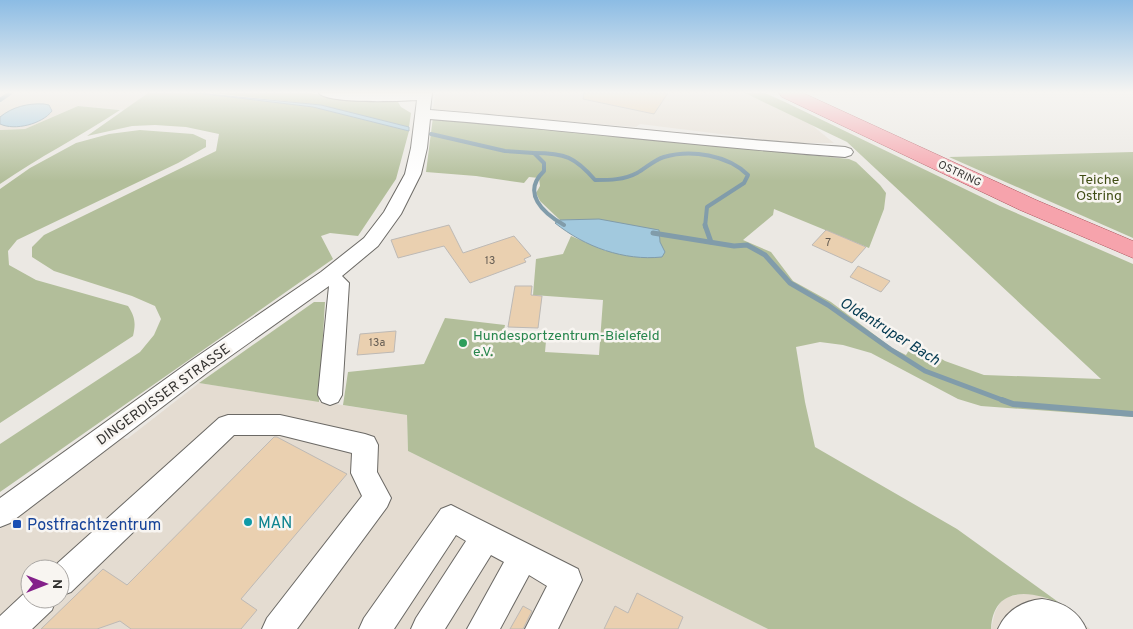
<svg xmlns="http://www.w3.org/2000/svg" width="1133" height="629" viewBox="0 0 1133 629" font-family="Overpass,sans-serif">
	<rect width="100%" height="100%" fill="#ebe8e3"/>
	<!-- built -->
	<g fill="#e4dcd1" fill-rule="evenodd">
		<polygon points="0,93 148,93 126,110 78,106 25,129 0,130"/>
		<polygon points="436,93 745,93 808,122 834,143 793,143 640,124 636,127 432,112"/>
		<path d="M199,383L407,415L408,451L768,629H0V529L123,438L127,439ZM30,569H60V599H30Z"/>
		<polygon points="1026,593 1037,594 1061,604 1090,629 991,629 995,612 1000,603 1007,597"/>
	</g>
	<!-- green -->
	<g fill="#b2be9a">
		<polygon points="148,93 197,93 313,107 409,131 396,179 358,236 330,233 321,236 333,259 0,492 0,444 140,352 154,335 161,319 155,306 132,296 54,271 32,257 32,247 44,235 216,151 219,134 186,127 155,125 132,126 87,136"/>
		<polygon points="211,93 310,93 352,100 398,102 401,107 411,113 409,127 321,105"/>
		<path d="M745,93H765L785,102L1000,206L1133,264V417L981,406L958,399L871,353L843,345L820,342L796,347L805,402L815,447L957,529L1061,604C1032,590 993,585 991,629H768L408,451L407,415L343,405L348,372L424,364L445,318L505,325L502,339L546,341L545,352L599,355L603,300L533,295L536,259L563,254L571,236L606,251L660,243L659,231L560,220L540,201L536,193L540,186L539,178L529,177L524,183L476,176L426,172L433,117L849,159L856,162L880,185L886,193L884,209L869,248L774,209L773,215L743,240L771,252L793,281L831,302L892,348L906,355L914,342L945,361L984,375L1101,379L847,142Z"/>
		<path d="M78,106L120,110C81,136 39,157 0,184V130L25,129Z"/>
		<path d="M140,130L193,134L206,140V147L178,163L17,240L8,251L9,265L36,280L128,306C135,317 136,323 133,336L0,423V189L30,168L76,143L109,134Z"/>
		<polygon points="1133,152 1133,238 949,157"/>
		<polygon points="314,302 325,302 319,402 199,383"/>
	</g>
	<!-- water -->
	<g fill="#a2c9de" stroke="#819caa">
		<polygon points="197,93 321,105 409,127 409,131 313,107"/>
		<path d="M44,104L49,105L52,111C42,124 15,131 0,124V117C12,107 28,103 44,104Z"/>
		<path d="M599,219L659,230L660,242L665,252L662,257C624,261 585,247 555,223L560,220Z"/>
	</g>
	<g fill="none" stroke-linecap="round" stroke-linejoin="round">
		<!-- stream-far2 -->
		<g stroke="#819caa" stroke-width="4">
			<polyline points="0,100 10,93"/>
			<path d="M431,134L505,151L534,153L544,163V171C521,193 543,213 564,225"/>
			<path d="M534,153C565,153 575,157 595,180C609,180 624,180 637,173C646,168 654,160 664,157C691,149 728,155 748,175L744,183L707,207L705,227"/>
		</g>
		<!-- stream-far1 -->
		<g stroke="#819caa" stroke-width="5">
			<polyline points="705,225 711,242"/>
			<polyline points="653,233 734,246 747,245 765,255 790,283 828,305 890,349 925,371 1005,401"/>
		</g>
		<!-- stream -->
		<polyline stroke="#819caa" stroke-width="6" points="1002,400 1013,404 1133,414"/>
	</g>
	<!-- building -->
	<g fill="#ead0b0" stroke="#bdb9b5">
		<polygon points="584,93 668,93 654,114 583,99"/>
		<polygon points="449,225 463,253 514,236 531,256 524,259 526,262 470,283 444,246 398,258 391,240"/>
		<polygon points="826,230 845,238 866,247 852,263 812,245"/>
		<polygon points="858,266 890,281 881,292 850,277"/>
		<polygon points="515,286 532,286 531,295 542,296 538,328 508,327"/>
		<polygon points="396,331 394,352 357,355 360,334"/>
		<polygon points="274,437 277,437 347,474 241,599 257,610 241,629 131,629 120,621 97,629 41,629 103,569 127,585"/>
		<polygon points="637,593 683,617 678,629 604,629 615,606 628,613"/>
		<polygon points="523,606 532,611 523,629 510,629"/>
	</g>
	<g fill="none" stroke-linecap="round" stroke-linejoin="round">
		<!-- minor casing -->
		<g stroke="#6b6965" stroke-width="2">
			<g id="minor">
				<path d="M319,93H432L430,110C569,121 707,138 845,147L851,149L853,152L851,155L845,157C706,147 568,130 430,119L427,148L421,174L401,214L378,246L342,276L349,283L342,395L338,402L330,405L322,402L318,395L329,286L208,372L10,523L0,527V498L192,360L321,272L364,238L384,212L405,174L411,148L417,100C401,101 328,104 319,93Z"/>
				<polygon points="228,415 280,415 365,434 374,437 378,445 377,472 391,498 387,507 297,629 262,629 267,618 362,496 351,473 352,453 280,435 234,435 71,592 60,596 60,569 51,569 219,418"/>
				<polygon points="451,505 578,569 582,580 558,629 525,629 547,586 529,575 500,629 467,629 504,562 491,555 445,629 411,629 416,618 466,541 456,535 394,629 359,629 364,618 441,509"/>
				<polygon points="30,588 30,599 56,599 52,610 32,629 0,629 0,616"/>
				<path d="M1042,599C1062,602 1078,610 1086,629H998C1006,611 1022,601 1042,599Z"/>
			</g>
		</g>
		<!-- major casing -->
		<g stroke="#ae545d" stroke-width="1">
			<polygon id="major" points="779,93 803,93 1036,200 1133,241 1133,258 1020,210 782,97"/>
		</g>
		<!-- minor -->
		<use href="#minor" fill="#fff" fill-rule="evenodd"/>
		<!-- major -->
		<use href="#major" fill="#f6a3ac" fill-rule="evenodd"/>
	</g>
	<!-- sky -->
	<linearGradient id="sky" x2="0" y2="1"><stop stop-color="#8cbce4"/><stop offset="0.51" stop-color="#f6f5f2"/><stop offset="1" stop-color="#f6f5f2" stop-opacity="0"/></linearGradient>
	<rect width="1133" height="181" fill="url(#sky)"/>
	<!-- markers -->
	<circle fill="#2e9e5b" stroke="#f8f5f1" stroke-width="2" cx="463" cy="343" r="5"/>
	<circle fill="#0f9aa8" stroke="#f8f5f1" stroke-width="2" cx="248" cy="522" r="5"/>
	<rect fill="#1a4fb4" stroke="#f8f5f1" stroke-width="2" x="12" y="519" width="10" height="10" rx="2.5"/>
	<g text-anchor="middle" stroke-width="5" stroke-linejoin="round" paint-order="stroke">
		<!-- far-street labels -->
		<g font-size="11" fill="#343331" stroke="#f8f5f1">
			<text transform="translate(960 173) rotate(25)" y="4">OSTRING</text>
		</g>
		<!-- number labels -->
		<g font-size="11" fill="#625a51">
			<text x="828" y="246">7</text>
			<text x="490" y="264">13</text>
			<text x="377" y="346">13a</text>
		</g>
		<!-- park labels -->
		<g font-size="14" fill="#3f4d14" stroke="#f8f5f1">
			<text x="1099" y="184">Teiche<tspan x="1099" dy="16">Ostring</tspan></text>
		</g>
		<!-- leisure labels -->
		<g font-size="14" fill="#27864d" stroke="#f8f5f1" text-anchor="start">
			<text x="473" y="340">Hundesportzentrum-Bielefeld<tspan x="473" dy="16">e.V.</tspan></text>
		</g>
		<!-- street labels -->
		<g font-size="14" fill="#343331" stroke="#f8f5f1">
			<text transform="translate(163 394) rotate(-36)" y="5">DINGERDISSER STRASSE</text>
		</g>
		<!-- water labels -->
		<g font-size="15" font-style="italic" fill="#043a51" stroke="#f8f5f1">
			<text transform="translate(890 331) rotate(32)" y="5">Oldentruper Bach</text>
		</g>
		<!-- near-culture labels -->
		<g font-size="16" fill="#0d838f" stroke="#f8f5f1" text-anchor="start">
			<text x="258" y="528">MAN</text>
		</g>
		<!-- near-transit labels -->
		<g font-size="16" fill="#164399" stroke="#f8f5f1" text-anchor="start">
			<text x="27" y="530">Postfrachtzentrum</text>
		</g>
	</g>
	<!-- north arrow -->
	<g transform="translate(45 584) rotate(90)"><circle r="24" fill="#f8f5f1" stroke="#aaa7a4"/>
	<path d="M0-4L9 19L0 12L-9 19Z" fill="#84218a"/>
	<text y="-8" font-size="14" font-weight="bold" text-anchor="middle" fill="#343331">N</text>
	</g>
</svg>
